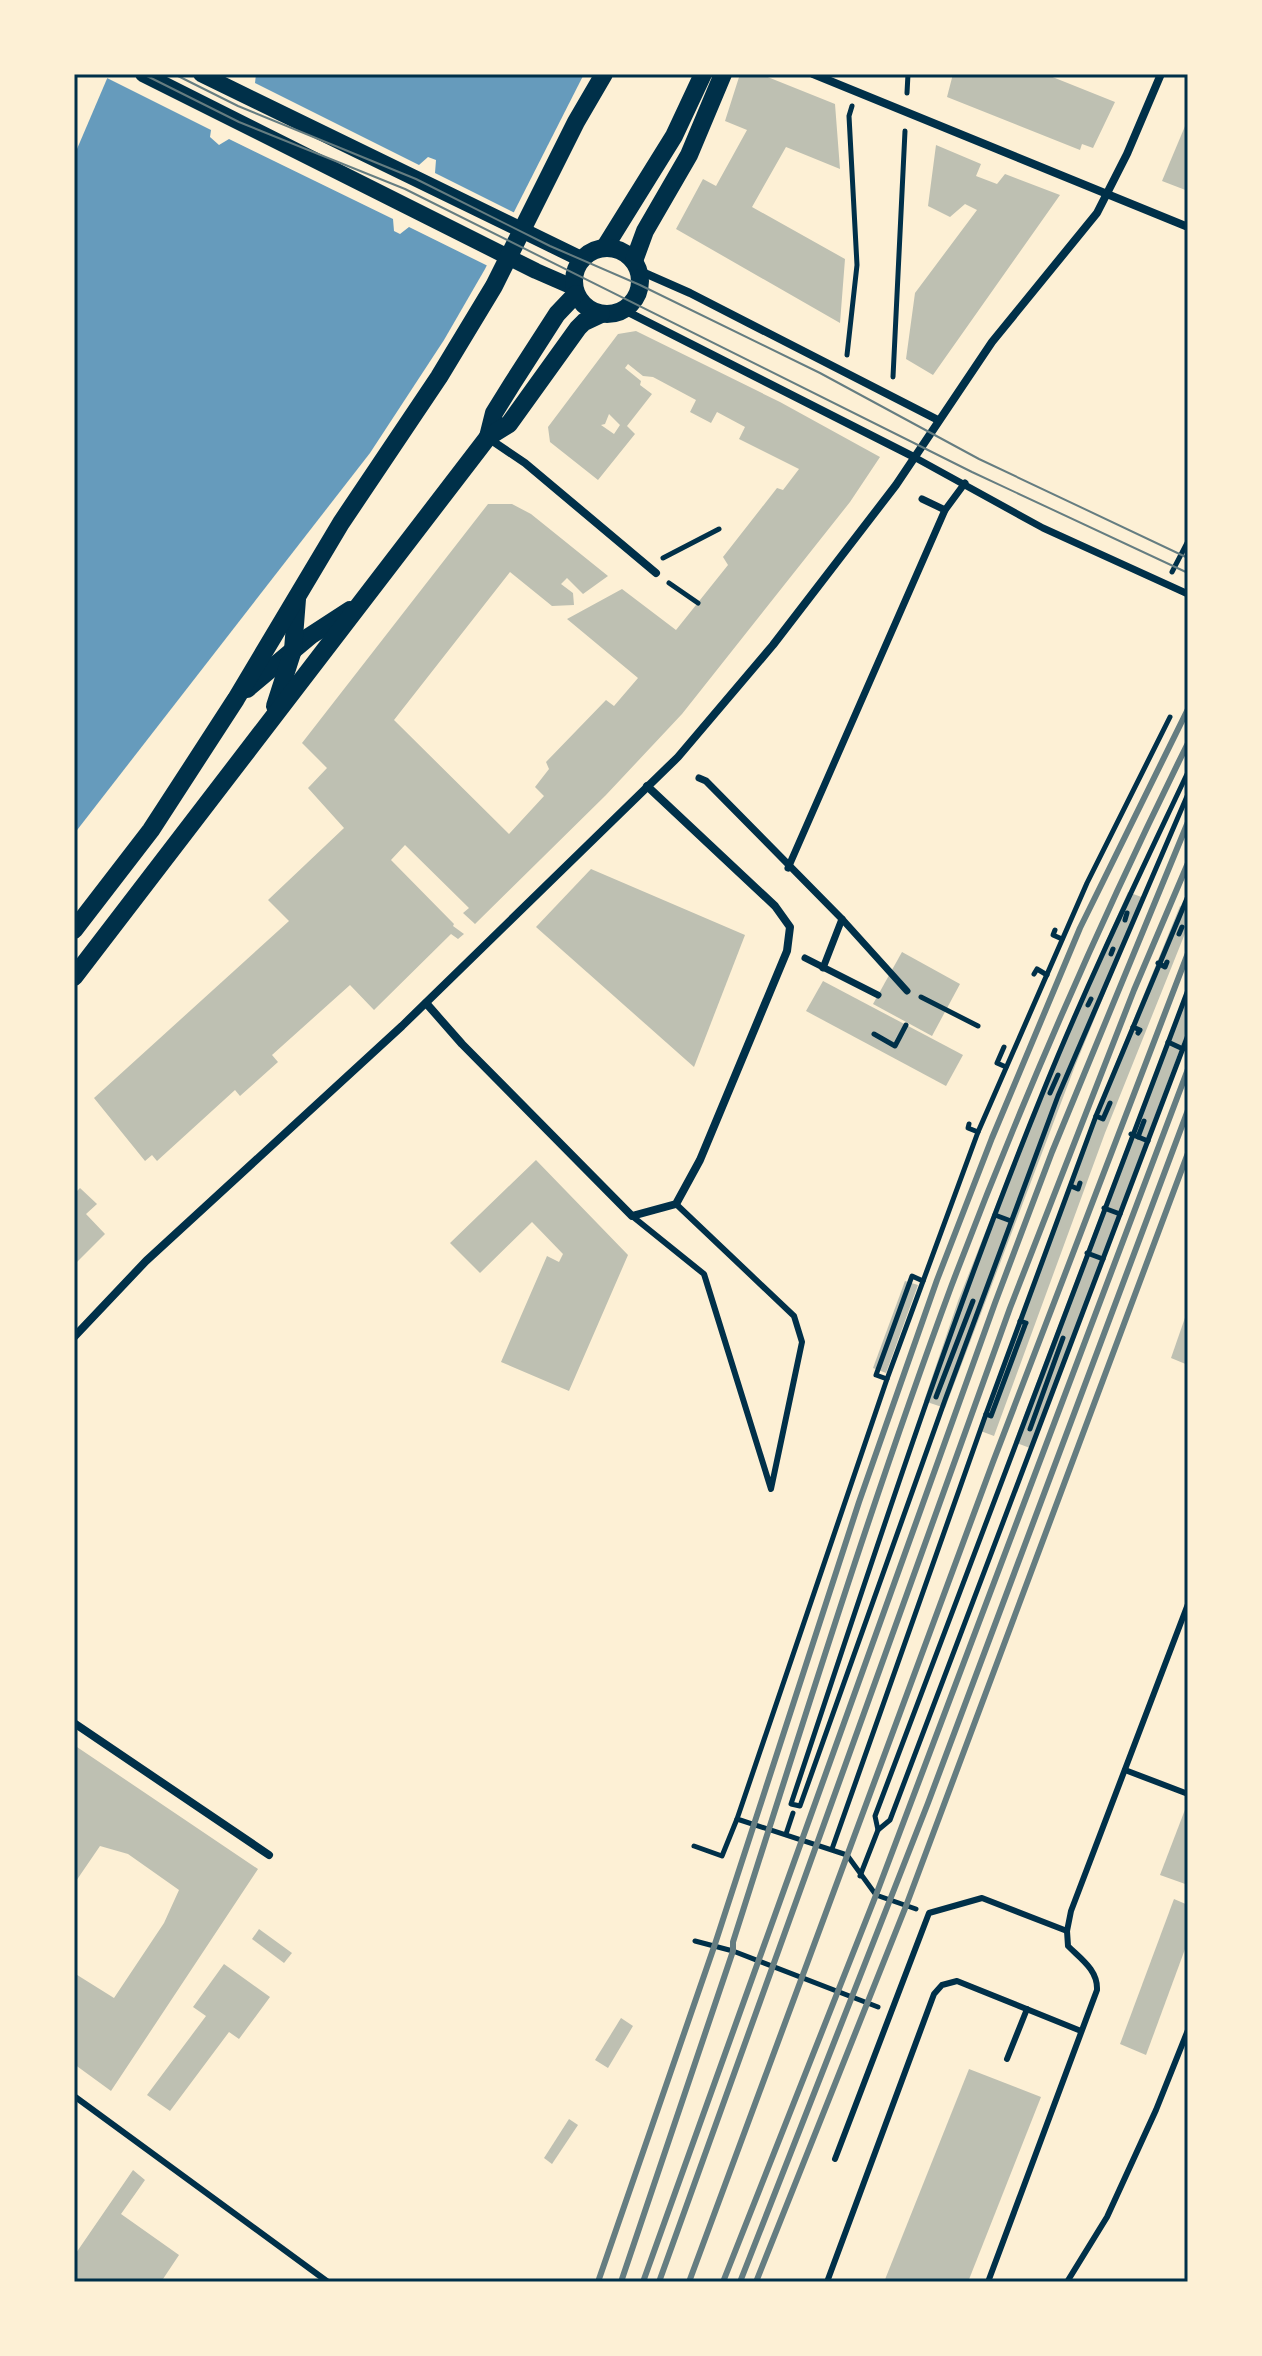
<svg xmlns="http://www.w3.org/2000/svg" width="1262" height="2356" viewBox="0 0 1262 2356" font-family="'Work Sans',sans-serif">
	<rect width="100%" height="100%" fill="#fdf0d5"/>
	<!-- water -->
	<polygon fill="#669bbc" points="109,74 584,74 485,269 444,340 370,453 74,834 74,156"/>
	<!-- pier -->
	<polygon fill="#fdf0d5" points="104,74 256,74 255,83 419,165 428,157 436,160 435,173 517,214 490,267 409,227 400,234 394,231 393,219 229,139 219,145 210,137 211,130 103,76"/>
	<!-- building -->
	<g fill="#bec0b2" fill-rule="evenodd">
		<polygon points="740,74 760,74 835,104 840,169 786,147 752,207 845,259 840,323 676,229 703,179 716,186 747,130 725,121"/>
		<polygon points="953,74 1045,74 1115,102 1093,148 1082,144 1080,150 947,97"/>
		<polygon points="1188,119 1188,191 1162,181"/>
		<polygon points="936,145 981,164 976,176 997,184 1005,174 1060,195 933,375 906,359 915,293 977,210 965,204 950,217 928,206"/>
		<path d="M636,331L780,402L880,457L850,502L682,714L606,795L475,924L463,913L469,908L405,845L391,860L454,924L453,926L464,934L458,939L451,934L374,1010L350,985L272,1055L278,1062L240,1096L235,1090L157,1161L152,1155L145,1161L94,1098L289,921L268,900L344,828L308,788L327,768L302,743L488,504H512L531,514L608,576L583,594L567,578L561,584L573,593L574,605L552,606L510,572L394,720L509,834L544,796L535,787L549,769L546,762L606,700L614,706L638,678L567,619L622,589L676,630L728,565L723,557L777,488L783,490L799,469L739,439L745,427L717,412L711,423L690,412L696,400L653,377L643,376L628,364L625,368L641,381L640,385L652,394L627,426L635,434L598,480L550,442L548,427L618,334ZM609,414L620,425L614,434L601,425L605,424Z"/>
		<polygon points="591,869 745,935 694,1067 536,927"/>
		<polygon points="1128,892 1144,898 1075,1066 945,1408 924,1401 958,1301 1017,1152 1079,1002"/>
		<polygon points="1180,906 1188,910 1188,926 1105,1133 994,1436 978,1430 1095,1114"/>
		<polygon points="902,952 960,984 932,1036 873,1004"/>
		<polygon points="823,981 963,1055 946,1086 806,1011"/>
		<polygon points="1188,985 1188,1028 1030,1448 1014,1442"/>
		<polygon points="536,1160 628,1255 569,1391 501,1362 547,1256 559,1262 563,1254 532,1222 480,1273 450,1243"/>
		<polygon points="80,1188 97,1204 86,1214 105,1234 76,1263 74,1261 74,1194"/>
		<polygon points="905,1281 918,1285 886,1373 873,1368"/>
		<polygon points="1188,1309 1188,1365 1171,1358"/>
		<polygon points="74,1745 258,1869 111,2091 74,2064 74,1973 114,1998 164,1923 179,1890 128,1854 100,1846 74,1884"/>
		<polygon points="1186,1807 1188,1808 1188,1885 1160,1875"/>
		<polygon points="1174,1899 1188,1905 1188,1941 1146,2055 1120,2044"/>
		<polygon points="259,1929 292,1953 284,1963 252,1939"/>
		<polygon points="224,1964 270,1997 239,2039 229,2032 170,2111 147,2095 206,2016 193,2007"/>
		<polygon points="621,2018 633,2026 608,2068 595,2060"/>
		<polygon points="969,2069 1041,2097 968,2282 884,2282"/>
		<polygon points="569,2119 578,2125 552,2164 544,2158"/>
		<polygon points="133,2170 145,2180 121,2214 179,2255 161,2282 74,2282 74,2256"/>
	</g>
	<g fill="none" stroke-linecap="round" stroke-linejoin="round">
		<!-- path -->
		<g stroke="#003049" stroke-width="5">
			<polyline points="907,93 908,74"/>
			<polyline points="847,355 857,265 849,116 852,106"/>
			<polyline points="893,377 905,131"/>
			<polyline points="663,558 719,529"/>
			<polyline points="1172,572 1188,541"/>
			<polyline points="669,583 698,603"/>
			<path d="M1188,772C1138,878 1087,983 1043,1092C948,1325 871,1565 791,1804L800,1806L945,1400L1058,1096L1188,794"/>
			<polyline points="1125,920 1127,913"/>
			<polyline points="1055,930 1053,935 1062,939"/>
			<polyline points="1179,934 1182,927"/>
			<polyline points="1111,954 1113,949"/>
			<polyline points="1158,963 1165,967 1167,962"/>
			<polyline points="1034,974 1037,969 1047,975"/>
			<polyline points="1188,990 875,1816 878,1830 890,1820 1188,1035"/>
			<polyline points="921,997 978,1026"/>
			<polyline points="1088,1005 1091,999"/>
			<polyline points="1133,1027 1140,1030 1138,1033"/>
			<polyline points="874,1034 895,1046 906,1025"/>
			<polyline points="1168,1042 1183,1049"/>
			<polyline points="1004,1047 997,1063 1006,1067"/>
			<polyline points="1050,1093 1058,1075"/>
			<polyline points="1096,1116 1103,1119 1110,1103"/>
			<polyline points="969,1124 968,1128 978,1132"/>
			<polyline points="1131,1134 1148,1141"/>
			<polyline points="1138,1137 1144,1121"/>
			<polyline points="1071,1186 1078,1189 1080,1183"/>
			<polyline points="1104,1208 1120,1214"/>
			<polyline points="995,1215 1011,1221"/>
			<polyline points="1087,1253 1103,1259"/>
			<polyline points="887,1379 876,1375 912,1276 923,1281"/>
			<polyline points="936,1397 973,1301"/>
			<polyline points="986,1414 991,1416 1025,1325 1026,1323 1020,1321"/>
			<polyline points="1030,1429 1063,1338"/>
			<polyline points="786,1834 793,1813"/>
			<polyline points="694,1846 722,1856 737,1819"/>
			<polyline points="832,1849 986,1414 1096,1116 1188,896"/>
			<polyline points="860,1876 878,1830"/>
			<polyline points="916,1909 876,1895 847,1855 737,1819 887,1379 978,1132 1087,883 1170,717"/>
			<polyline points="695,1941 733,1951 878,2007"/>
		</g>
		<!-- service -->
		<g stroke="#003049" stroke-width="6">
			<polyline points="632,1216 704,1274 771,1489 802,1342 794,1316 676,1204"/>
			<polyline points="1125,1770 1188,1794"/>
			<polyline points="1007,2059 1027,2009"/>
			<polyline points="74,2096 328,2282"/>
			<polyline points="835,2159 929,1913 982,1898 1067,1931"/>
			<polyline points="827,2282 934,1994 942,1985 957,1981 1081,2031"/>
			<path d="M988,2282L1097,1990C1098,1970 1081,1959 1068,1946L1067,1931L1071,1911L1188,1604"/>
			<polyline points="1067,2282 1107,2217 1156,2110 1188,2030"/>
		</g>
		<!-- pedestrian -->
		<g stroke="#003049" stroke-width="7">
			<polyline points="914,457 1043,528 1188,594"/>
			<polyline points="922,499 945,510"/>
			<polyline points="699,778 706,781 842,919 907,991"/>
			<polyline points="788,868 945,510 965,483"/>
			<polyline points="805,958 878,995"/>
			<polyline points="823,968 842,919"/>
		</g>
		<!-- minor -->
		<g stroke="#003049" stroke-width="8">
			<polyline points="813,74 1188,227"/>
			<polyline points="640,271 690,293 938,420"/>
			<polyline points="624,310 914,457"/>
			<polyline points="488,438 525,463 656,573"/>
			<polyline points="426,1003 462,1044 632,1216 676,1204 700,1160 787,951 790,927 775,906 647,786"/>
			<polyline points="74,1337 146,1261 402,1026 678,757 773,645 896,485 992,342 1097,213 1127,154 1161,74"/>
			<polyline points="74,1723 269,1855"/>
		</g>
		<!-- secondary -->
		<g stroke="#003049" stroke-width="16">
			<polyline points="143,74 536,271 575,288"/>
			<polyline points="201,74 581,259"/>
		</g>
		<!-- primary -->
		<g stroke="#003049" stroke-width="18">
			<polyline points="605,247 674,136 703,74"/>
			<circle cx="607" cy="281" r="33"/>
			<polyline points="634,261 645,231 689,155 723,74"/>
			<polyline points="488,437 494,413 512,384 557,314 576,294"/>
			<polyline points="247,689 310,636 350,610"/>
			<polyline points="275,706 293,650 297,599"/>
			<polyline points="74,930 151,830 236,699 341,523 439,377 494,286 576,122 604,74"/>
			<polyline points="74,977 488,437 509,424 578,328 584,322 601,314"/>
		</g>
		<!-- tram -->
		<g stroke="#657d81" stroke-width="2">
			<polyline points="143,74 239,122 405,189 972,472 1188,573"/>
			<polyline points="174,74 238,106 416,179 550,246 640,285 820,373 979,459 1188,558"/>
		</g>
		<!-- rail -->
		<g stroke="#657d81" stroke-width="6">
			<polyline points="598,2282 715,1944 859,1502 937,1280 992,1138 1080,928 1188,709"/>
			<path d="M621,2282L733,1951V1942C803,1723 871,1503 951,1287C1021,1102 1100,921 1188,743"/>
			<polyline points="643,2282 995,1303 1052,1152 1188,822"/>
			<polyline points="659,2282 1010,1308 1134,990 1188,863"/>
			<polyline points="689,2282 993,1462 1188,953"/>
			<polyline points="723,2282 876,1895 1188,1069"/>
			<polyline points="740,2282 928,1803 1188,1110"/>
			<polyline points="756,2282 906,1906 1188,1153"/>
		</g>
	</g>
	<!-- border -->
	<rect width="1262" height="2356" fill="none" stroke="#fdf0d5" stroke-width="152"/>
	<rect x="76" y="76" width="1110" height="2204" fill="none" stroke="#003049" stroke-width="3"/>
</svg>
